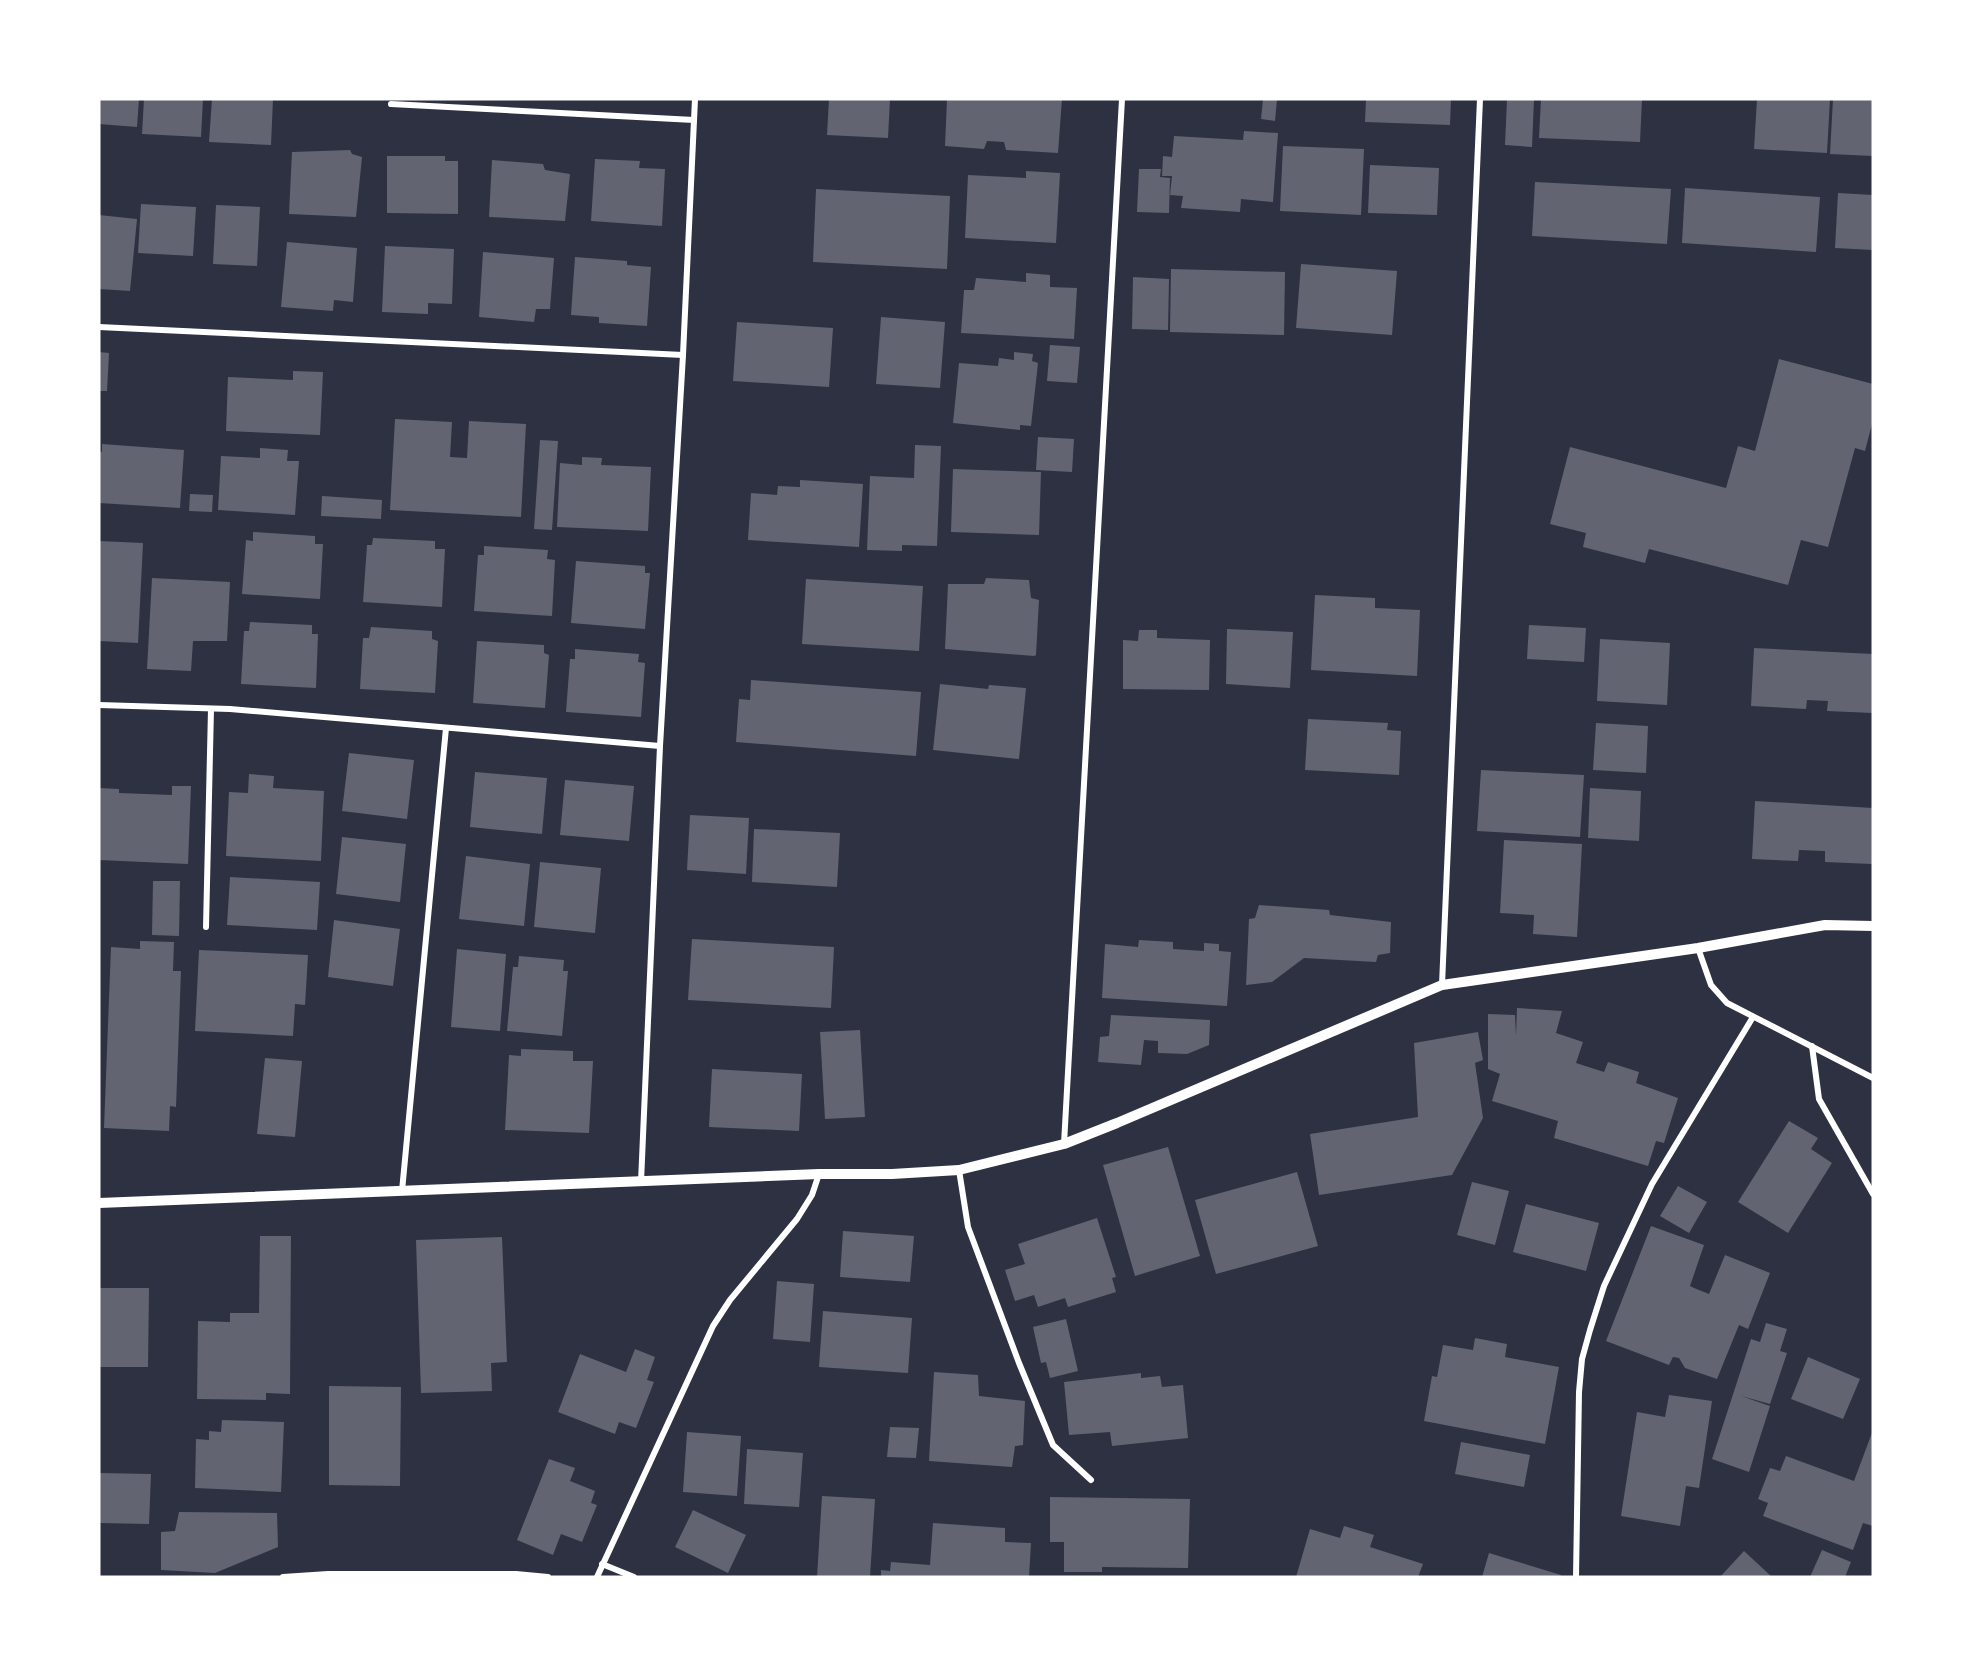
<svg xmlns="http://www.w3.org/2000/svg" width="1972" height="1676" viewBox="0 0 1972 1676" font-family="Georgia,serif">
	<rect width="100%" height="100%" fill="#2d3142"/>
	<!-- building -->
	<g fill="#626471">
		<polygon points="99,99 139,99 137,127 99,124"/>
		<polygon points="144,99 203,99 201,137 142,134"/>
		<polygon points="212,99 273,99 271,145 209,142"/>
		<polygon points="829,99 890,99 888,138 827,135"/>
		<polygon points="947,99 1062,99 1058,153 1006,150 1004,142 987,141 984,149 945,146"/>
		<polygon points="1263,99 1277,99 1275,121 1261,119"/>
		<polygon points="1366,99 1451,99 1450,125 1365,122"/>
		<polygon points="1507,99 1534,99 1532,147 1505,145"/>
		<polygon points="1541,99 1642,99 1640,142 1539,138"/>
		<polygon points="1757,99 1830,99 1827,153 1754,149"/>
		<polygon points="1833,99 1873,99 1873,156 1830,154"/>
		<polygon points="1244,131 1278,133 1273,202 1241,199 1240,212 1181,208 1183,196 1170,195 1172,176 1162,176 1163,156 1172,157 1174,136 1243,140"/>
		<polygon points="1283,146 1364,149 1361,215 1280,211"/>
		<polygon points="350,150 352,154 362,157 356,217 289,214 292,152"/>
		<polygon points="387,156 445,156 445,161 458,161 458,214 387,213"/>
		<polygon points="595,159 640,161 639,168 665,169 662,226 591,221"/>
		<polygon points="492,160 543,164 545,170 570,174 565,221 489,217"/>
		<polygon points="1370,165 1439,168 1437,215 1368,213"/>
		<polygon points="1139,169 1161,169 1160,177 1170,178 1169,213 1137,212"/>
		<polygon points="1026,171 1060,173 1056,243 965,238 968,175 1026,178"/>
		<polygon points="1535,182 1671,189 1667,244 1532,236"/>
		<polygon points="1685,188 1820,197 1816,252 1682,243"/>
		<polygon points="816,189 950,196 947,269 813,262"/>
		<polygon points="1838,193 1873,195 1873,250 1835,248"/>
		<polygon points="141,204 196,207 193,256 138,253"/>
		<polygon points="216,205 260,207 257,266 213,264"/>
		<polygon points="99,215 137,219 130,291 99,289"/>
		<polygon points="287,242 357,248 353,302 334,300 333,311 281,307"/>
		<polygon points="385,246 454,249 452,304 428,303 428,314 382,312"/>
		<polygon points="483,252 554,258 550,309 536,309 534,322 479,317"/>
		<polygon points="575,257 627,261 627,265 651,267 647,326 599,323 599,317 571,315"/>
		<polygon points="1301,264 1397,271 1392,335 1296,328"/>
		<polygon points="1171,269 1285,272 1284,335 1170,332"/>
		<polygon points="1026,273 1050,275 1050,287 1077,288 1074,339 961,333 964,290 974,290 976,278 1026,282"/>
		<polygon points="1133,277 1169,279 1168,330 1132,329"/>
		<polygon points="881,317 945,322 940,388 876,384"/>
		<polygon points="737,322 833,328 829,387 733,381"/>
		<polygon points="1050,345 1080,347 1077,383 1047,381"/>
		<polygon points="99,352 109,353 107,391 99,391"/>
		<polygon points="1014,352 1033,354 1032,361 1038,363 1031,426 1020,425 1020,430 953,423 959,363 998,366 999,358 1014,360"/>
		<polygon points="1779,359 1873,384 1873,420 1865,451 1855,448 1828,547 1801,540 1788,585 1649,549 1645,563 1583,547 1586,533 1550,524 1570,447 1726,488 1738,446 1755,451"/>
		<polygon points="293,371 323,372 320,435 226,431 228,377 293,380"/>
		<polygon points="395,419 452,422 450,457 467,458 469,421 526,424 521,517 390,510"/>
		<polygon points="1038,437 1074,439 1072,472 1036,470"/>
		<polygon points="540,440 558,441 552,530 534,529"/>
		<polygon points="102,444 184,450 180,508 99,503 99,451 102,452"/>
		<polygon points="915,445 941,446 937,546 902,545 902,551 867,550 870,476 914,478"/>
		<polygon points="260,448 288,450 287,461 299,461 295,515 218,510 221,456 260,458"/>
		<polygon points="582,457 602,458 601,465 651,467 648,531 557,527 560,463 582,465"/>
		<polygon points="953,469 1041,472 1039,535 951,532"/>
		<polygon points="800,480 863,484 859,547 748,540 751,493 777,495 778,486 800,487"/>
		<polygon points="190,494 213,495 212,512 189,511"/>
		<polygon points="322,496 382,500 381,519 321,516"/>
		<polygon points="253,532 315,536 315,544 323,544 320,599 242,594 246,540 253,541"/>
		<polygon points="373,538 435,541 435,549 445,549 442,607 363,602 367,545 372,545"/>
		<polygon points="99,541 143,543 138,643 99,641"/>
		<polygon points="484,546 548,550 547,559 555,560 552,616 474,611 478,555 484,555"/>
		<polygon points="576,561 645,566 645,573 650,573 645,629 571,623"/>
		<polygon points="152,578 230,582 227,641 193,641 191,671 147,669"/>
		<polygon points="986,578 1029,580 1031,598 1039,600 1036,655 1034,656 945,649 948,584 984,584"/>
		<polygon points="806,579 923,586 919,651 802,644"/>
		<polygon points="1315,595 1375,598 1375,608 1420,610 1417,676 1311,670"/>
		<polygon points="250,622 312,625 312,634 318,634 316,688 241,684 244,631 249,631"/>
		<polygon points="1529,625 1586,628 1584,662 1527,659"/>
		<polygon points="371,627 432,631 432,639 438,641 435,693 360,689 363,638 369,638"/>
		<polygon points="1227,629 1293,632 1290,688 1226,684"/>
		<polygon points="1139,630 1157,630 1157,638 1210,640 1209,690 1123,689 1123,640 1138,641"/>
		<polygon points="1600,639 1670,643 1667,705 1597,701"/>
		<polygon points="477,641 544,645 544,653 549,655 545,708 473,703"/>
		<polygon points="1754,648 1873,654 1873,713 1827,711 1828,701 1807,700 1806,709 1751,706"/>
		<polygon points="575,649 639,654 638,662 645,663 641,717 566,712 570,659 575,659"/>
		<polygon points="751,680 921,692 916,756 736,742 739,699 750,700"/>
		<polygon points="940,684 988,689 989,685 1026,688 1019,759 933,750"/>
		<polygon points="1308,719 1388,723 1387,730 1401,731 1399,775 1305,770"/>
		<polygon points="1596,723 1648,726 1646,773 1593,770"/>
		<polygon points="349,753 414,760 407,819 342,811"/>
		<polygon points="1481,770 1584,775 1580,837 1477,831"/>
		<polygon points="475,772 547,778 542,834 470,827"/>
		<polygon points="249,774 274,776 273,788 324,791 321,861 226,856 229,792 248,793"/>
		<polygon points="565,780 634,786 629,841 560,835"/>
		<polygon points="172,786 191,786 188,864 99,860 99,788 119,789 119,793 172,795"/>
		<polygon points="1590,788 1641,791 1639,841 1588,838"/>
		<polygon points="1755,801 1873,808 1872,864 1825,862 1825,851 1799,850 1798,861 1752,859"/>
		<polygon points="690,815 749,818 746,874 687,870"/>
		<polygon points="754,829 840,833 837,887 752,882"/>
		<polygon points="342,837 406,844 400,902 336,894"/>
		<polygon points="1504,840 1582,844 1577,937 1533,934 1534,915 1500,913"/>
		<polygon points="466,856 530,864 524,926 459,919"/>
		<polygon points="540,862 601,868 595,933 534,927"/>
		<polygon points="230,877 320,882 317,930 227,925"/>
		<polygon points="153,881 180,881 179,936 152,935"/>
		<polygon points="1259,905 1329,910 1330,915 1391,922 1390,953 1378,955 1376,962 1304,958 1272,982 1246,985 1249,919 1255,918"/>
		<polygon points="334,920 400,929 393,986 328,977"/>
		<polygon points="692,939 834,947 831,1008 688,1000"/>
		<polygon points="1139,940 1173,942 1173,949 1204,951 1204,943 1219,944 1219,951 1231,952 1227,1006 1102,998 1105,944 1138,947"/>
		<polygon points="140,941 174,942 173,971 181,971 176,1107 170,1106 169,1131 104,1128 111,947 140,949"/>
		<polygon points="457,949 506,954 500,1031 451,1027"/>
		<polygon points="199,950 308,955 305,1005 295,1004 293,1036 195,1031"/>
		<polygon points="519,956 564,960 563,971 568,971 562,1036 507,1031 513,967 518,967"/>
		<polygon points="1517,1008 1562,1011 1556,1033 1583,1042 1576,1063 1604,1072 1608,1062 1639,1072 1636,1083 1678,1098 1664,1143 1656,1141 1648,1166 1554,1138 1558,1121 1492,1101 1500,1074 1488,1069 1488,1014 1515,1015 1516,1036"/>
		<polygon points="1111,1015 1210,1020 1209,1045 1187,1054 1158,1053 1158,1041 1144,1040 1141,1065 1098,1062 1100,1037 1109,1036"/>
		<polygon points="860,1030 865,1117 825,1119 820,1032"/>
		<polygon points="1478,1032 1483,1060 1475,1063 1483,1118 1452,1175 1319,1195 1310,1134 1418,1117 1414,1043"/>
		<polygon points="521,1049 573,1051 573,1061 593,1061 589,1133 505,1130 509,1055 521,1056"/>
		<polygon points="265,1058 302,1061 295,1137 257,1134"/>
		<polygon points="712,1069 802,1074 799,1131 709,1127"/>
		<polygon points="1789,1121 1818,1138 1811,1149 1832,1163 1788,1233 1738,1202"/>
		<polygon points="1168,1147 1200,1256 1135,1276 1103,1165"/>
		<polygon points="1297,1172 1318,1246 1216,1274 1195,1200"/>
		<polygon points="1472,1182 1509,1191 1495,1245 1457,1235"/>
		<polygon points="1678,1186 1707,1202 1689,1233 1660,1216"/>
		<polygon points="1526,1204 1599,1223 1586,1271 1513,1252"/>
		<polygon points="1097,1218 1116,1277 1112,1278 1116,1292 1068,1307 1065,1298 1038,1307 1034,1295 1015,1301 1005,1270 1025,1264 1018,1244"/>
		<polygon points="1651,1226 1704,1245 1690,1286 1694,1288 1709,1294 1725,1255 1770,1273 1748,1329 1739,1325 1717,1379 1685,1368 1679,1358 1673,1357 1669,1365 1606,1341"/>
		<polygon points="843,1231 914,1236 910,1282 840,1277"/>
		<polygon points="260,1236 291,1236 290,1394 266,1393 266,1400 197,1399 198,1321 230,1322 230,1313 259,1313"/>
		<polygon points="502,1237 507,1362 491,1363 492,1391 421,1393 416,1240"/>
		<polygon points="777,1281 814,1284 810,1342 773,1339"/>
		<polygon points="99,1288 149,1288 148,1367 99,1367"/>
		<polygon points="823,1311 912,1318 908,1373 819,1367"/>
		<polygon points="1066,1319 1078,1371 1050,1378 1046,1362 1041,1363 1033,1327"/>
		<polygon points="1766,1323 1787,1329 1780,1351 1787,1353 1770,1404 1741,1396 1770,1406 1749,1472 1712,1459 1751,1339 1760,1342"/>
		<polygon points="1475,1338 1507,1344 1505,1357 1559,1367 1545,1444 1424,1421 1432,1376 1437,1377 1443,1345 1473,1350"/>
		<polygon points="635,1349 655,1357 647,1380 654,1382 636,1428 619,1422 615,1434 558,1412 580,1354 626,1372"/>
		<polygon points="1808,1357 1860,1379 1843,1419 1791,1399"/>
		<polygon points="934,1372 978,1375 979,1396 1025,1401 1023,1445 1015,1446 1012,1467 929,1461"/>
		<polygon points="1141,1373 1141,1378 1160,1376 1162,1387 1183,1385 1188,1438 1112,1446 1110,1432 1069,1435 1064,1382"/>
		<polygon points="329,1386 401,1387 400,1486 329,1485"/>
		<polygon points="1669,1395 1712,1401 1699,1488 1686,1486 1680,1526 1621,1516 1637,1412 1665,1417"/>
		<polygon points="222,1420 284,1422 281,1492 195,1488 196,1439 209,1440 209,1431 221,1432"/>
		<polygon points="890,1427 919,1428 916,1458 887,1457"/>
		<polygon points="1873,1430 1873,1526 1863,1523 1853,1550 1763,1516 1768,1503 1758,1499 1770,1468 1780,1471 1786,1456 1854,1481"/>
		<polygon points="687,1432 741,1436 737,1496 683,1492"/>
		<polygon points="1461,1442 1530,1455 1524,1487 1455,1474"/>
		<polygon points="747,1449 803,1453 799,1507 744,1504"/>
		<polygon points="549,1459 575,1468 570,1481 595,1491 591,1503 597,1505 582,1542 561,1534 553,1555 517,1540"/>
		<polygon points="99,1473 151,1474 149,1524 99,1523"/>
		<polygon points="822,1496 875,1499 870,1577 817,1577"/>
		<polygon points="1050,1497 1190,1499 1188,1568 1102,1567 1102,1572 1064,1572 1064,1542 1050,1542"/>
		<polygon points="693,1510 746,1535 728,1573 675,1547"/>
		<polygon points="179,1512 277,1513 278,1547 215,1573 161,1570 161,1532 175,1531"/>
		<polygon points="933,1523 1005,1528 1005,1542 1031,1543 1029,1577 881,1577 881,1570 890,1571 891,1562 930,1565"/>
		<polygon points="1344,1526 1374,1535 1370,1547 1423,1564 1418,1577 1296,1577 1310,1529 1340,1538"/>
		<polygon points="1822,1550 1851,1562 1845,1577 1810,1577"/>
		<polygon points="1744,1551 1772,1577 1720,1577"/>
		<polygon points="1489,1553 1561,1575 1560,1577 1482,1577"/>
	</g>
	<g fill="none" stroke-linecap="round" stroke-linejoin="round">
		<!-- minor -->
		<g stroke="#fff" stroke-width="6">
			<polyline points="391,104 694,120"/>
			<polyline points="99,327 683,355"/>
			<polyline points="99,705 230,709 660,746"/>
			<polyline points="206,927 211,709"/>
			<polyline points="1698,948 1711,985 1727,1003 1873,1078"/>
			<polyline points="1442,985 1480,99"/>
			<polyline points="1812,1046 1819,1099 1873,1194"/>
			<polyline points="1064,1144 1122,99"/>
			<polyline points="959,1170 968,1227 1019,1363 1053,1445 1091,1480"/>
			<polyline points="641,1182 660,746 683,355 695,99"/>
			<polyline points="402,1191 446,728"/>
			<polyline points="602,1564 634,1577"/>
			<polyline points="283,1577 328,1574 516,1574 548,1577"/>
			<polyline points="597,1577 713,1326 730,1300 797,1219 812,1195 819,1174"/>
			<polyline points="1576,1577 1579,1392 1582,1359 1590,1330 1604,1286 1652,1184 1753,1017"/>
		</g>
		<!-- tertiary -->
		<polyline stroke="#fff" stroke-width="10" points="99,1203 819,1174 892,1174 959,1170 1064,1144 1117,1123 1442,985 1698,948 1825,925 1873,926"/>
	</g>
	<!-- border -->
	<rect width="1972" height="1676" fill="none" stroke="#ffffff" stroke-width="201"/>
</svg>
